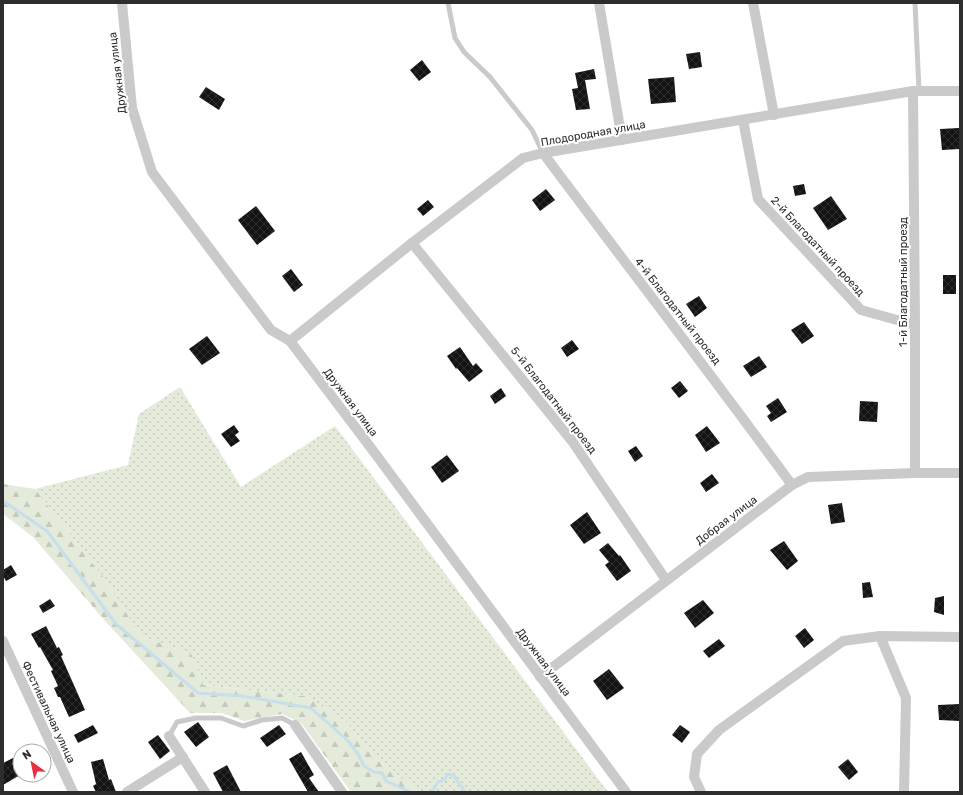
<svg xmlns="http://www.w3.org/2000/svg" width="963" height="795" viewBox="0 0 963 795" font-family="Rubik,sans-serif">
	<defs>
		<pattern id="grass-dots" width="8" height="8" patternUnits="userSpaceOnUse"><rect width="8" height="8" fill="#e4ebdb"/><path d="M2 2h.1M6 6h.1" fill="none" stroke="#c4cabc" stroke-width="1.8" stroke-linecap="round"/></pattern>
		<pattern id="forest-firs" width="22" height="20" patternUnits="userSpaceOnUse"><rect width="22" height="20" fill="#e4ebdb"/><path d="M5 1l3.5 6h-7zM16 11l3.5 6h-7z" fill="#c4cabc"/></pattern>
		<pattern id="building-cross-hatch" width="8" height="8" patternUnits="userSpaceOnUse"><rect width="8" height="8" fill="#141414"/><path d="M0 0l8 8M0 8l8-8" fill="none" stroke="#2e2e2e"/></pattern>
	</defs>
	<rect width="100%" height="100%" fill="#fff"/>
	<!-- grass -->
	<polygon fill="url(#grass-dots)" points="180,387 241,487 335,426 608,792 418,792 412,785 394,774 376,759 346,722 305,696 203,685 192,655 141,636 103,577 35,489 128,465 139,414"/>
	<!-- forest -->
	<polygon fill="url(#forest-firs)" points="3,484 35,489 103,577 141,636 192,655 203,685 305,696 346,722 376,759 394,774 412,785 418,792 351,792 301,723 282,714 244,721 222,713 190,713 106,622 33,537 3,514"/>
	<g fill="none" stroke-linecap="round" stroke-linejoin="round">
		<!-- stream -->
		<g stroke="#c7deeb" stroke-width="3">
			<polyline points="3,501 47,531 116,624 198,693 242,696 311,708 348,741 358,754 364,766 374,772 382,773 386,781 410,792"/>
			<polyline points="430,792 434,789 438,782 444,780 448,774 454,776 465,792"/>
		</g>
	</g>
	<!-- building -->
	<g fill="url(#building-cross-hatch)">
		<polygon points="700,52 702,67 689,69 686,54"/>
		<polygon points="422,60 431,72 419,81 410,70"/>
		<polygon points="594,69 596,79 585,80 590,109 576,110 572,89 578,88 575,73"/>
		<polygon points="674,77 676,102 651,104 648,79"/>
		<polygon points="206,87 225,99 219,110 199,97"/>
		<polygon points="959,128 960,149 942,150 940,129"/>
		<polygon points="804,184 806,194 795,196 793,186"/>
		<polygon points="546,189 555,200 540,211 532,200"/>
		<polygon points="831,196 847,219 828,230 813,208"/>
		<polygon points="428,200 434,207 423,216 417,209"/>
		<polygon points="256,206 275,231 257,245 238,220"/>
		<polygon points="291,269 303,285 294,292 282,276"/>
		<rect x="943" y="275" width="13" height="19"/>
		<polygon points="699,296 707,308 695,317 686,304"/>
		<polygon points="804,322 814,336 802,344 791,330"/>
		<polygon points="207,336 220,353 202,365 189,349"/>
		<polygon points="572,340 579,349 567,357 561,348"/>
		<polygon points="460,347 473,366 476,363 483,371 469,382 457,368 456,369 447,356"/>
		<polygon points="759,356 767,367 751,377 743,366"/>
		<polygon points="680,381 688,391 679,398 671,388"/>
		<polygon points="501,388 506,396 495,404 490,396"/>
		<polygon points="778,398 787,412 771,422 767,416 771,413 766,406"/>
		<polygon points="860,401 878,402 877,422 859,421"/>
		<polygon points="234,425 239,432 235,435 240,441 231,447 221,434"/>
		<polygon points="707,426 720,443 706,452 695,435"/>
		<polygon points="636,446 643,456 635,462 628,451"/>
		<polygon points="447,455 459,471 442,483 431,467"/>
		<polygon points="712,474 719,483 706,492 700,483"/>
		<polygon points="842,503 845,522 831,524 828,505"/>
		<polygon points="587,512 601,533 584,544 570,525"/>
		<polygon points="784,541 798,561 787,570 770,550"/>
		<polygon points="608,543 619,556 620,555 631,571 617,581 605,565 609,562 599,550"/>
		<polygon points="11,565 17,575 6,581 3,576 3,570"/>
		<polygon points="870,582 873,597 863,598 862,583"/>
		<polygon points="944,596 944,615 934,612 935,598"/>
		<polygon points="50,599 55,606 43,613 39,606"/>
		<polygon points="703,600 714,613 695,628 684,613"/>
		<polygon points="46,626 57,648 59,647 63,655 61,656 85,710 69,717 60,697 58,697 54,688 58,686 51,671 53,670 40,647 39,648 31,634"/>
		<polygon points="805,628 814,640 804,648 795,636"/>
		<polygon points="719,639 725,646 709,658 703,651"/>
		<polygon points="609,669 624,688 607,700 593,681"/>
		<polygon points="960,704 960,721 939,720 938,705"/>
		<polygon points="198,722 209,737 196,747 184,732"/>
		<polygon points="93,725 98,733 78,743 74,735"/>
		<polygon points="279,725 286,734 267,747 260,738"/>
		<polygon points="680,725 690,732 682,743 672,735"/>
		<polygon points="158,735 170,751 160,759 148,742"/>
		<polygon points="301,752 314,775 309,778 319,792 308,792 289,759"/>
		<polygon points="13,758 20,771 20,775 3,785 3,763"/>
		<polygon points="103,759 109,780 111,779 116,792 96,792 93,786 96,784 91,762"/>
		<polygon points="848,759 858,772 849,780 838,767"/>
		<polygon points="227,765 241,792 223,792 213,773"/>
	</g>
	<g fill="none" stroke-linecap="round" stroke-linejoin="round">
		<!-- lane -->
		<g stroke="#cacaca" stroke-width="5">
			<polyline points="448,3 455,38 464,52 490,77 532,130 543,153"/>
			<polyline points="915,3 919,91"/>
			<polyline points="169,736 177,722 196,718 221,718 243,726 262,720 282,718 295,725"/>
		</g>
		<!-- street -->
		<g stroke="#cacaca" stroke-width="10">
			<polyline points="122,3 132,108 152,172 271,330 290,341 374,452 626,792"/>
			<polyline points="599,3 622,140"/>
			<polyline points="753,3 774,115"/>
			<polyline points="913,91 915,325 915,473"/>
			<polyline points="743,120 758,199 861,310 915,325"/>
			<path d="M543,153C626,264 710,373 792,485"/>
			<polyline points="412,243 572,441 666,580"/>
			<polyline points="290,341 412,243 523,158 543,153 913,91 960,91"/>
			<polyline points="3,641 73,792"/>
			<polyline points="540,677 792,485 808,477 915,473 960,473"/>
			<polyline points="295,725 342,792"/>
			<polyline points="169,736 205,792"/>
			<polyline points="127,792 183,757"/>
			<polyline points="701,792 694,777 697,754 719,730 843,641 880,636"/>
			<polyline points="904,792 906,698 880,636 960,637"/>
		</g>
	</g>
	<g text-anchor="middle" stroke-width="4" stroke-linejoin="round" paint-order="stroke">
		<!-- street labels -->
		<g font-size="11" fill="#2d2d2d" stroke="#fff">
			<text transform="translate(117 73) rotate(-97)" y="4">Дружная улица</text>
			<text transform="translate(593 133) rotate(-10)" y="4">Плодородная улица</text>
			<text transform="translate(818 246) rotate(47)" y="4">2-й Благодатный проезд</text>
			<text transform="translate(903 282) rotate(-90)" y="4">1-й Благодатный проезд</text>
			<text transform="translate(678 311) rotate(52)" y="4">4-й Благодатный проезд</text>
			<text transform="translate(554 400) rotate(52)" y="4">5-й Благодатный проезд</text>
			<text transform="translate(351 402) rotate(53)" y="4">Дружная улица</text>
			<text transform="translate(726 520) rotate(-37)" y="4">Добрая улица</text>
			<text transform="translate(544 662) rotate(53)" y="4">Дружная улица</text>
			<text transform="translate(49 712) rotate(65)" y="4">Фестивальная улица</text>
		</g>
	</g>
	<!-- border -->
	<rect width="963" height="795" fill="none" stroke="#2d2d2d" stroke-width="8"/>
	<!-- north arrow -->
	<g transform="translate(32 763) rotate(327)"><circle r="19" fill="#ffffff" stroke="#ababab"/>
	<path d="M0-3L7 15L0 10L-7 15Z" fill="#e43042"/>
	<text y="-6" font-size="11" font-weight="bold" text-anchor="middle" fill="#2d2d2d">N</text>
	</g>
</svg>
